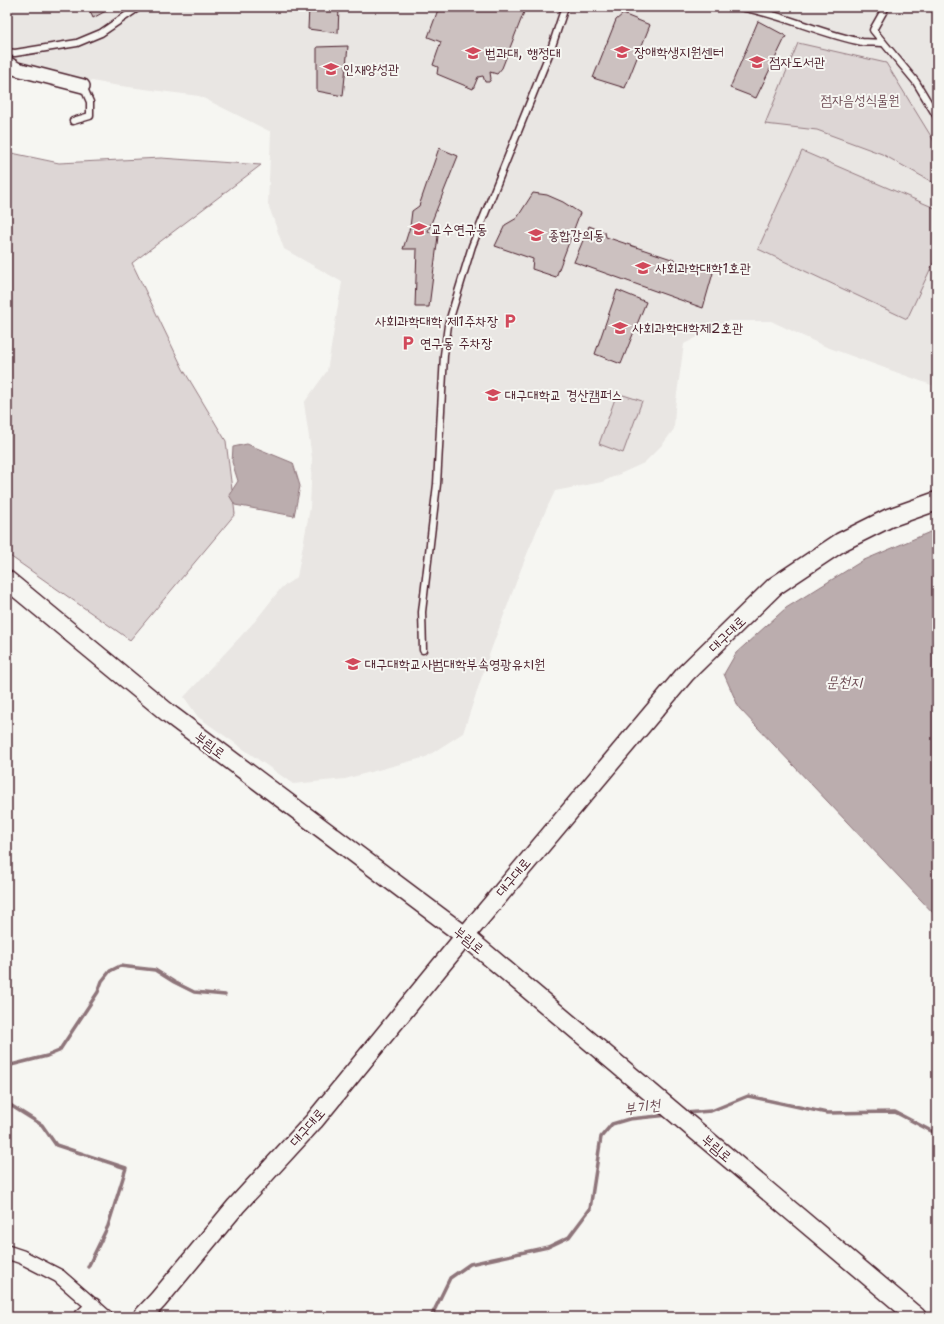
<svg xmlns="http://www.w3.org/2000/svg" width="944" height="1324" viewBox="0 0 944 1324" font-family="'Shantell Sans','Poor Story',sans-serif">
	<rect width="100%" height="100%" fill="#f6f6f2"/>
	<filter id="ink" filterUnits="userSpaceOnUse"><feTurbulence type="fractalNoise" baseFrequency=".025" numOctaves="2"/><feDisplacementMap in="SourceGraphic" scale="8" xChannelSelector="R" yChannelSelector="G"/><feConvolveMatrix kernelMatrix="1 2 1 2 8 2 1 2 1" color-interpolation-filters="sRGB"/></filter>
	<g filter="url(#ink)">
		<!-- built -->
		<polygon fill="#e9e6e3" points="7,7 937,7 937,387 824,346 771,321 729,321 684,344 675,408 674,429 663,444 644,463 602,482 555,491 539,525 521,569 488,658 463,733 426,757 345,779 293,784 198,717 184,697 256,620 281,588 297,577 310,508 312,458 304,403 327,371 342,282 284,249 268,204 271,132 199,96 113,85 56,74 18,63 7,58"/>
		<!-- green -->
		<g fill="#ddd6d5" stroke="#947a80">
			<polygon points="798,43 886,63 937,146 937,176 934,183 882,154 817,130 765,124"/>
			<polygon points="802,151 937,209 937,255 907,319 758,249"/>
			<polygon points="7,152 59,163 161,158 261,165 132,263 183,369 226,441 235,514 130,640 7,554"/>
			<polygon points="617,393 642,401 623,453 599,444"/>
		</g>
		<!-- water -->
		<g fill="#bbadae" stroke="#8e747a">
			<polygon points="247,444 293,463 300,486 294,516 235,505 229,495 238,481 232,462 233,447"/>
			<polygon points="937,529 937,917 739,708 724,674 736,653 786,608 862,561"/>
		</g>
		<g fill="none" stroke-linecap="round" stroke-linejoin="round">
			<!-- stream -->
			<g stroke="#8e747a" stroke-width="3.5">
				<polyline points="7,1066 47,1056 59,1051 98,992 102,981 110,971 120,966 155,970 174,982 194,992 225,995"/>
				<polyline points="7,1103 42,1125 56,1145 126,1168 108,1226 88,1267"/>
				<polyline points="685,1113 711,1111 748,1096 827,1113 895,1112 937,1134"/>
				<polyline points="431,1317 450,1278 470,1264 548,1247 569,1237 590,1209 601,1137 612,1124 629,1119 669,1115"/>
			</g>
		</g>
		<!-- building -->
		<g fill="#ccc1c0" stroke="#4a1f2b">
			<polygon points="88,7 113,7 93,18"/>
			<polygon points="309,7 339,7 338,33 308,29"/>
			<polygon points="439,7 526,7 502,68 497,74 490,72 491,79 489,82 485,82 483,76 478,77 473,89 437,74 438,67 433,65 441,42 428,37"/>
			<polygon points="623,14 650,25 625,88 593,78 616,20"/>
			<polygon points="758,21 786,36 756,98 730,88"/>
			<polygon points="348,46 343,96 317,91 317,47"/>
			<polygon points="439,148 458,156 428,231 438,236 429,307 415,307 417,249 403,249 410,227 412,211 419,206"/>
			<polygon points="533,193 547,195 563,202 580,213 556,277 532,269 533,259 495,246 505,225 517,218"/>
			<polygon points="589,226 605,232 606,237 713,273 703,308 574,262"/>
			<polygon points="617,290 646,302 621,364 595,354"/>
		</g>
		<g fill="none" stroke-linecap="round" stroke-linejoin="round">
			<!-- lane casing -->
			<g stroke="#4a1f2b" stroke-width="9">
				<g id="lane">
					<path d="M740,7C782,14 820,34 862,42C869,43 876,42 883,43"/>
					<polyline points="886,7 873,30 916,82 937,117"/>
					<polyline points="7,52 15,53 77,43 101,33 139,7"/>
					<polyline points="73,121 90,116 90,102 83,86"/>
					<polyline points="423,650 422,612 437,484 444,355 448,325 472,246 550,52 565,7"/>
				</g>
			</g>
			<!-- street casing -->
			<g stroke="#4a1f2b" stroke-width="16">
				<g id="street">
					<polyline points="7,63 17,69 83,86"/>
					<polyline points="7,1252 22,1257 59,1276 106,1317"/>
					<polyline points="80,1317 94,1305"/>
				</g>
			</g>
			<!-- secondary casing -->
			<g stroke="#4a1f2b" stroke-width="21">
				<g id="secondary">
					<polyline points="7,580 168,713 465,936 917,1317"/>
					<polyline points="142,1317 158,1300 236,1206 314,1121 465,936 686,673 775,586 841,542 889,518 937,501"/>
				</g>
			</g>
			<!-- lane -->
			<use href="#lane" stroke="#f6f6f2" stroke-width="6"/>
			<!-- street -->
			<use href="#street" stroke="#f6f6f2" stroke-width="13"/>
			<!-- secondary -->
			<use href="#secondary" stroke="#f6f6f2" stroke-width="18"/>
		</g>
	</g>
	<!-- icons -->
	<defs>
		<g id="university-bare" transform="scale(1.2)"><path d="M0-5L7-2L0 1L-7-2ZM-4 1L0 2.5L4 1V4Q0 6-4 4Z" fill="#d1495b" stroke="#f6f6f2" stroke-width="2.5" paint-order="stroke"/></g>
		<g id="parking-bare" transform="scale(1.2)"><path d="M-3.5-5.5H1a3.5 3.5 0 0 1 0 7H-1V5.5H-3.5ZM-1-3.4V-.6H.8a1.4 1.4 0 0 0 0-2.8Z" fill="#d1495b" stroke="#f6f6f2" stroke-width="2.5" paint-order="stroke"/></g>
		<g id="school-bare" transform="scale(1.2)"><path d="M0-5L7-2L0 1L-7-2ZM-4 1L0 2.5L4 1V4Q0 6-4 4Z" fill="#d1495b" stroke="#f6f6f2" stroke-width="2.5" paint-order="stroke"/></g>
	</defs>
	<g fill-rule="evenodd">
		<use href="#university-bare" x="622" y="52"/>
		<use href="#university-bare" x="473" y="53"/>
		<use href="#university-bare" x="757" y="62"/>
		<use href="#university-bare" x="331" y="69"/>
		<use href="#university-bare" x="419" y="229"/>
		<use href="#university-bare" x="536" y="235"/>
		<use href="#university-bare" x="643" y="268"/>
		<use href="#parking-bare" x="510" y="321"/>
		<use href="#university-bare" x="620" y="328"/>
		<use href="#parking-bare" x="408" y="343"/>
		<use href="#university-bare" x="493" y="395"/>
		<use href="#school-bare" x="353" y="664"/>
	</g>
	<g text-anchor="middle" stroke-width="4" stroke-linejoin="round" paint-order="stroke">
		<!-- poi labels -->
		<g font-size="14" fill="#4a1f2b" stroke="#f6f6f2" text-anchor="start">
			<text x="634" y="57">장애학생지원센터</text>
			<text x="485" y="58">법과대, 행정대</text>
			<text x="769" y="67">점자도서관</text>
			<text x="343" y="74">인재양성관</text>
			<text x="431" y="234">교수연구동</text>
			<text x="548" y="240">종합강의동</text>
			<text x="655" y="273">사회과학대학1호관</text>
			<text x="498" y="326" text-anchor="end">사회과학대학 제1주차장</text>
			<text x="632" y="333">사회과학대학제2호관</text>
			<text x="420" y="348">연구동 주차장</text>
			<text x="505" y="400">대구대학교 경산캠퍼스</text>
			<text x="365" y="669">대구대학교사범대학부속영광유치원</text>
		</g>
		<!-- park labels -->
		<g font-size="14" fill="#6f4d56" stroke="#f6f6f2">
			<text x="860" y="105">점자음성식물원</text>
		</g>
		<!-- street labels -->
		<g font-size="14" fill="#4a1f2b" stroke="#f6f6f2">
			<text transform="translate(727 634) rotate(-44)" y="5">대구대로</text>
			<text transform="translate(210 745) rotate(37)" y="5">부림로</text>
			<text transform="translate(513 877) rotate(-50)" y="5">대구대로</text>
			<text transform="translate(469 940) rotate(39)" y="5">부림로</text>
			<text transform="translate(307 1127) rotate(-49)" y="5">대구대로</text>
			<text transform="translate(717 1148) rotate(40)" y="5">부림로</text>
		</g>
		<!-- water labels -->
		<g font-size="15" font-style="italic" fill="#6c4a52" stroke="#f6f6f2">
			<text x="844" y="687">문천지</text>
			<text transform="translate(642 1107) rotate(-8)" y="5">부기천</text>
		</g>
	</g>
	<!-- margin -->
	<rect width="944" height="1324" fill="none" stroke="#f6f6f2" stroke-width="24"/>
	<rect x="12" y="12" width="920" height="1300" fill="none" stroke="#4a1f2b" stroke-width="1.5" filter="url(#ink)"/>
</svg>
